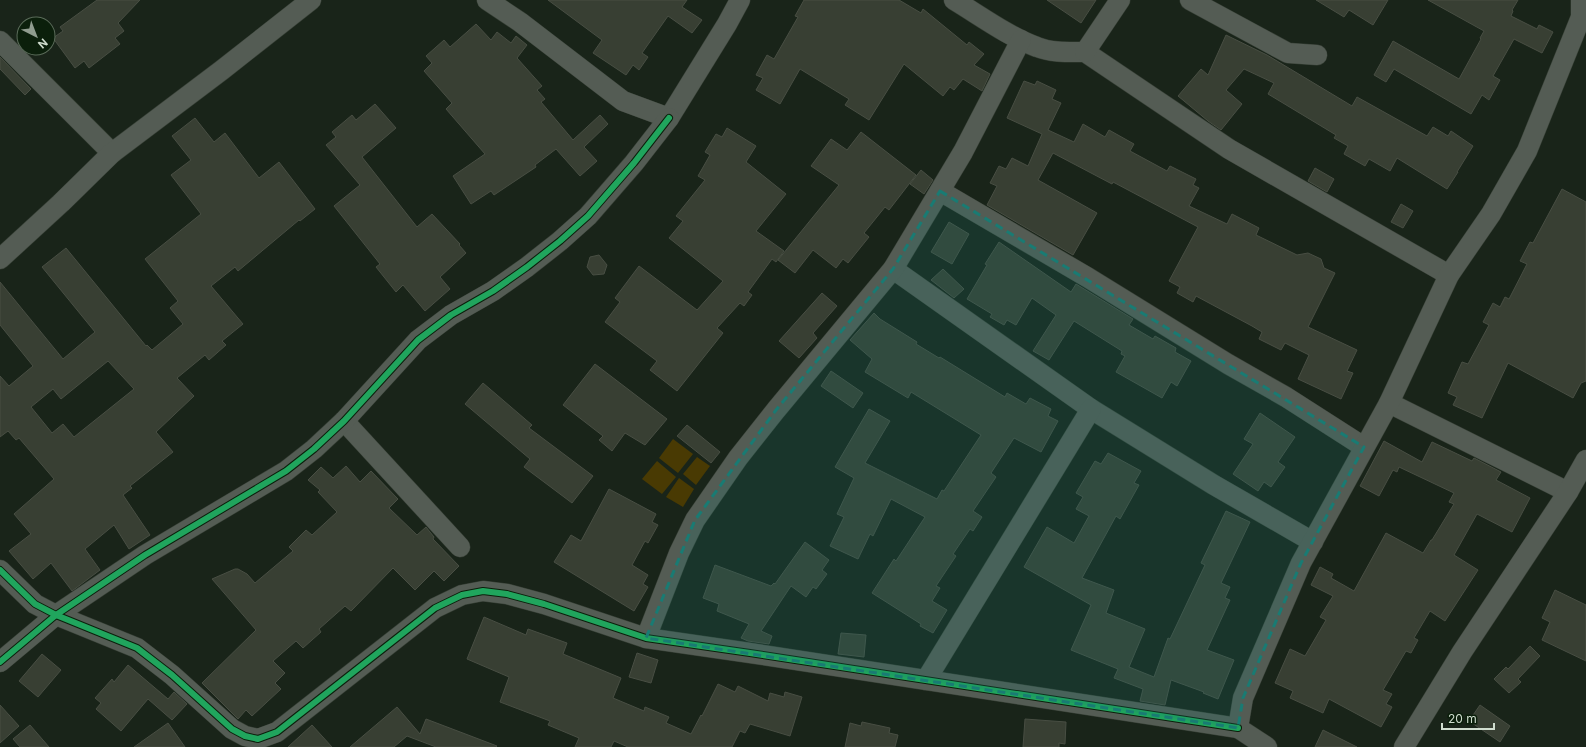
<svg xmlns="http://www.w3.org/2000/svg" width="1586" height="747" viewBox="0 0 1586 747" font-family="Inter,sans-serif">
	<rect width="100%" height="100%" fill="#192419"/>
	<!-- green -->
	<g fill="#493a03">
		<polygon points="673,439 693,454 678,473 659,458"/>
		<polygon points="697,457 710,466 696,485 683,474"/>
		<polygon points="657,461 676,477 662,494 642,479"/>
		<polygon points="679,478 694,489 683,507 666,497"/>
	</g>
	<!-- building -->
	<g fill="#383f33" stroke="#484e43" fill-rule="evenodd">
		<polygon points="97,0 140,0 118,23 124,31 115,38 120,44 89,68 84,61 75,68 53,38 63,31 60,27"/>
		<polygon points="548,0 687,0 682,7 702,20 692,33 668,16 642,53 648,57 639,70 633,65 626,75 593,53 602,40"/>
		<polygon points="804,0 899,0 921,13 923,9 967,45 969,42 984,54 974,65 990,74 982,91 963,79 954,90 950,87 943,96 904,64 869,120 845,105 849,99 800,69 780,104 756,90 763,78 756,75 767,55 774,59 798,17 795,16"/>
		<polygon points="1047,0 1096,0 1081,23"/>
		<polygon points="1316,0 1388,0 1373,25 1349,10 1344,17"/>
		<polygon points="1428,0 1518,0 1512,10 1513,11 1511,16 1537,29 1539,25 1553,32 1542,53 1514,39 1493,76 1500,80 1489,100 1482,95 1471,114 1394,69 1386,82 1374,75 1393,41 1459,79 1481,39 1480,38 1484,31"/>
		<polygon points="476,24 491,40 497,32 511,43 516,36 527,45 517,58 542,86 537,90 545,99 541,102 573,140 600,115 608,124 584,147 597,161 580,176 556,149 535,165 536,167 494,195 491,191 471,204 453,176 485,154 446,109 452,103 424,71 432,63 426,56 444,40 450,47"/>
		<polygon points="1226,35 1267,55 1352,106 1357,97 1427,136 1433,127 1448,136 1451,131 1473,146 1457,172 1458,172 1447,189 1397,158 1390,171 1369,159 1365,166 1344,154 1348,146 1334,138 1336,135 1268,94 1274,83 1244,69 1226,90 1242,104 1221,130 1208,121 1178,96 1201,69 1208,75"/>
		<polygon points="0,57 31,89 25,95 0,69"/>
		<polygon points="1024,81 1035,85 1037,81 1056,90 1052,99 1061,103 1048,130 1074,142 1083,124 1105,137 1109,130 1134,144 1130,151 1167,171 1170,166 1196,179 1193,185 1199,188 1189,206 1227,224 1232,214 1259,228 1256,235 1297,255 1308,253 1321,259 1324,268 1335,273 1308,327 1357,350 1347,371 1353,373 1341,399 1298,379 1309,355 1285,343 1281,350 1259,339 1262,332 1252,326 1196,296 1193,302 1177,293 1180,287 1169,281 1198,227 1113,182 1112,184 1053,153 1038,180 1097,213 1073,255 987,205 997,186 990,183 999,166 1006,169 1012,158 1028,166 1042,134 1007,118"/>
		<polygon points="375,104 396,128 362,157 417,227 432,214 460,244 459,245 466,253 440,277 450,289 425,311 403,285 396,292 376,267 380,264 334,206 360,185 326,145 336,137 332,132 352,115 356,120"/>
		<path d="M195,118L214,142L225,133L259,178L279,162L315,209L300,221L299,220L238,271L235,267L211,286L243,324L222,341L226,345L209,360L205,355L177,378L194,396L156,432L173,452L130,486L132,488L123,495L150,535L129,549L114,525L85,549L100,570L72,591L51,563L33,579L9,551L31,534L14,514L54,479L19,438L16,440L8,431L0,437V376L9,386L33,366L0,325V282L63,359L95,332L42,267L66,248L146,346L147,345L152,350L183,324L170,308L178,301L145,259L201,214L171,175L191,160L172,136ZM108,361L134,389L74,437L63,424L52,433L31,407L53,389L61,399Z"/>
		<polygon points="727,128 756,146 746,162 786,194 756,231 784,251 776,262 772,259 748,292 752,295 744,306 740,303 717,328 723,333 677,391 650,370 657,361 605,322 620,302 615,298 639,266 697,310 723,281 669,238 683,221 676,216 705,180 698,176 710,155 705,152 716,134 722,137"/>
		<polygon points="861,132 916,175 889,210 885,207 864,233 869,237 848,263 843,259 836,268 813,250 795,273 778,260 839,185 811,166 831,139 847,150"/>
		<polygon points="1315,168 1334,179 1327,192 1308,181"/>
		<polygon points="921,170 933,180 924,194 910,184"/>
		<polygon points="1562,189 1586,202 1586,381 1581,383 1573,398 1508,363 1482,418 1453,405 1457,397 1448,393 1462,362 1468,364 1489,325 1483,322 1493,303 1500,307 1505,297 1509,299 1527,264 1520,261 1530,242 1533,243"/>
		<polygon points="1401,204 1413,211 1403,228 1391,222"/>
		<polygon points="949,222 969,234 952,264 931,252"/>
		<polygon points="999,242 1071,292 1076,284 1133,319 1129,325 1153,339 1155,336 1176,348 1175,352 1191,361 1177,386 1171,382 1162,398 1116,372 1125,356 1121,354 1122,351 1074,321 1049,360 1033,351 1056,315 1032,298 1016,325 1007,320 1004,325 990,317 992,314 967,299 987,265 985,264"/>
		<polygon points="599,255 607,265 604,274 593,275 587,267 590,257"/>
		<polygon points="943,269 964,289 954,298 931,280"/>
		<polygon points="822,293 837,306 813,333 817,338 799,358 779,341"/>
		<polygon points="874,313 880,319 917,342 916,344 939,358 940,357 1005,397 1007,393 1026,404 1030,398 1051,409 1048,416 1058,421 1041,452 1014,438 991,473 996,477 973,511 982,517 973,531 970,529 953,554 956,556 936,586 940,588 932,601 947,610 933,633 920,626 921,624 872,593 894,559 896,561 925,517 891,499 873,536 870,534 858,559 830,546 844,517 837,514 854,478 835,467 869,409 890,421 865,463 937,499 942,490 944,491 981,435 911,392 908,398 865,372 872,359 850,340"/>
		<polygon points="595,364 667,419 645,445 625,433 612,451 599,440 603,436 563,405"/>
		<polygon points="831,371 863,393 853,408 821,386"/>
		<polygon points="483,383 532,425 529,428 593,476 572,503 524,467 530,459 465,404"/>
		<polygon points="1260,413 1295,437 1278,462 1285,467 1271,487 1264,482 1258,491 1233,474 1253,444 1244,439"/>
		<polygon points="687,425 720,452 711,463 677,436"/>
		<polygon points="1384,441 1422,462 1432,442 1472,461 1474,458 1501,472 1496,480 1530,498 1512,532 1477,514 1454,555 1478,570 1445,621 1430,611 1414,638 1418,640 1411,653 1406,651 1383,690 1392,694 1386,704 1392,707 1381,727 1329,699 1323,713 1290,698 1293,691 1275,683 1290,649 1305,656 1326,620 1320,617 1333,596 1311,585 1320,567 1333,574 1331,578 1354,591 1386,533 1423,553 1431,540 1432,540 1454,504 1449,502 1454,493 1399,467 1397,472 1393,470 1379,496 1360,486"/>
		<polygon points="1108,453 1141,471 1134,483 1139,485 1120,519 1116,516 1082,578 1114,590 1106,613 1145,629 1129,667 1154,677 1168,638 1170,639 1205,565 1201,563 1226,511 1250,522 1221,583 1230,587 1225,598 1230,600 1207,650 1234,660 1218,699 1203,693 1204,692 1171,680 1165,705 1140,701 1143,689 1114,678 1118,669 1071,650 1091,605 1024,567 1047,527 1074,543 1089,516 1076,509 1083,497 1076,493 1095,461 1101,464"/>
		<polygon points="346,466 360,482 371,471 398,499 389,508 417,535 426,527 434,537 433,539 459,566 444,581 434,571 415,590 393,568 351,611 345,606 319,629 321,632 303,648 296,641 273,661 285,673 275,683 281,689 252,716 246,710 238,719 202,683 256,630 212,579 235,569 238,569 247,574 255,583 293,551 289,547 306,530 312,535 337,512 318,492 320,490 308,480 321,467 333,478"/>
		<polygon points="609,489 656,514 652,522 658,525 648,543 645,541 632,565 648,575 643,584 648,587 634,611 554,562 571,535 581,541"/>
		<polygon points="805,542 829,560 822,570 827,574 816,589 813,587 806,597 791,586 761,631 772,636 769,644 748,641 741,638 749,624 717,611 719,604 703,598 715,565 771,586 774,583 775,584"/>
		<polygon points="1555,590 1586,605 1586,661 1542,640 1550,622 1542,618"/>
		<polygon points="484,617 526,635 528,629 567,643 563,654 621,678 613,698 644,711 645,707 669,717 666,723 691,734 701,715 702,716 718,684 735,692 738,686 768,701 770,693 784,697 785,692 802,697 790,736 750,724 745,733 740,731 732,747 628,747 614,741 611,747 575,747 579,738 548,725 550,721 500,702 509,677 467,659"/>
		<polygon points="841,633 866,635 864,657 838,654"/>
		<polygon points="1530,646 1540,656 1518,679 1521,682 1509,693 1494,679 1506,667 1508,669"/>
		<polygon points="637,653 658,660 651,683 629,677"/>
		<polygon points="42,654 61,670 38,697 19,681"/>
		<polygon points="128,665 168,699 174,692 187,704 172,720 148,699 121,731 96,709 101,703 95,698 112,679 114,682"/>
		<polygon points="0,705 19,726 0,743"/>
		<polygon points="1480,705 1510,726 1500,742 1469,721"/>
		<polygon points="397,707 420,734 426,719 497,746 496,747 436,747 407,736 394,747 350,747"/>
		<polygon points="1025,719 1066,722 1065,744 1059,743 1059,747 1023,747"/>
		<polygon points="862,722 890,728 889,733 898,735 895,747 845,747 850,723 861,726"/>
		<polygon points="168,723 185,747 134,747"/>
		<polygon points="30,725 49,747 20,747 13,739"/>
		<polygon points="312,725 332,747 288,747"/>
		<polygon points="1323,730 1357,747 1315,747"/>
	</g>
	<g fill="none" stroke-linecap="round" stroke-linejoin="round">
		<!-- street casing -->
		<g stroke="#363f35" stroke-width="21">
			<g id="street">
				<polyline points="487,0 520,22 623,101 669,118 727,24 740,0"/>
				<path d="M954,0C979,15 1009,37 1037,47C1052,53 1069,52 1085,52L1229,149L1449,275"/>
				<polyline points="1190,0 1288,53 1317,55"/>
				<polyline points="0,41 112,153"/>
				<polyline points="1085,52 1120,0"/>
				<polyline points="940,191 1087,277 1228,364 1286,397 1364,447"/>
				<polyline points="0,259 61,203 112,153 222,70 311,0"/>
				<polyline points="893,269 1091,409 1214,485 1313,542"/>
				<polyline points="1389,403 1568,492"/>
				<polyline points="344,421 460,547"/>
				<polyline points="0,570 35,604 56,615 137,648 172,675 232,729 245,736 258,739 277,732 435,608 462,595 483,591 507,594 544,604 646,638 750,653 1238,728"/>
				<polyline points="646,638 679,553 695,520 738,458 776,410 893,269 963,152 1021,40"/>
				<polyline points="0,662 56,615 145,555 286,471 314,449 344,421 418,340 451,315 493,291 527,267 560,241 588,216 634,163 669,118"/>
				<polyline points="926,680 1091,409"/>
				<polyline points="1267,747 1238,728 1243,698 1301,563 1389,403 1449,275 1491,214 1527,151 1581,17 1581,0"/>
				<polyline points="1404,747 1462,652 1568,492 1586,460"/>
			</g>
		</g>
		<!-- street -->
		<use href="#street" stroke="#545c54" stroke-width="20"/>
		<!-- cycleway casing -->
		<g stroke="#0b1f0b" stroke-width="8">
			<g id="cycleway">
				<polyline points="0,570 35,604 56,615 137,648 172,675 232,729 245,736 258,739 277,732 435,608 462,595 483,591 507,594 544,604 646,638 750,653 1238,728"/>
				<polyline points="0,662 56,615 145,555 286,471 314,449 344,421 418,340 451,315 493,291 527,267 560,241 588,216 634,163 669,118"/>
			</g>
		</g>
		<!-- cycleway -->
		<use href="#cycleway" stroke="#20a55d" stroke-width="6"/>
	</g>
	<!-- marked area -->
	<path fill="#197b73" fill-opacity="0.2" stroke="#197b73" stroke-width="3" stroke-dasharray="8 5" stroke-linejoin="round" d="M940,191L1364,447L1301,563L1243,698L1238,728L646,638L695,520L776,410L893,269Z"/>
	<!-- north arrow -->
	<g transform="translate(36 36) rotate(138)"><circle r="19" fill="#0b1f0b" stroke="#5a6b59"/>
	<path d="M0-3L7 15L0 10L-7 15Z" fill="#909c8f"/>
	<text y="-6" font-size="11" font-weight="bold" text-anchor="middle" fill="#d0ddcf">N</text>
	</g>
	<!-- scale -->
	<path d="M1442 723v6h52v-6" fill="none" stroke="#d0ddcf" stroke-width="2"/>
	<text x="1448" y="723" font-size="12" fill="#d0ddcf" stroke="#0b1f0b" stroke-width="3" paint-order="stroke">20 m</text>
</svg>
